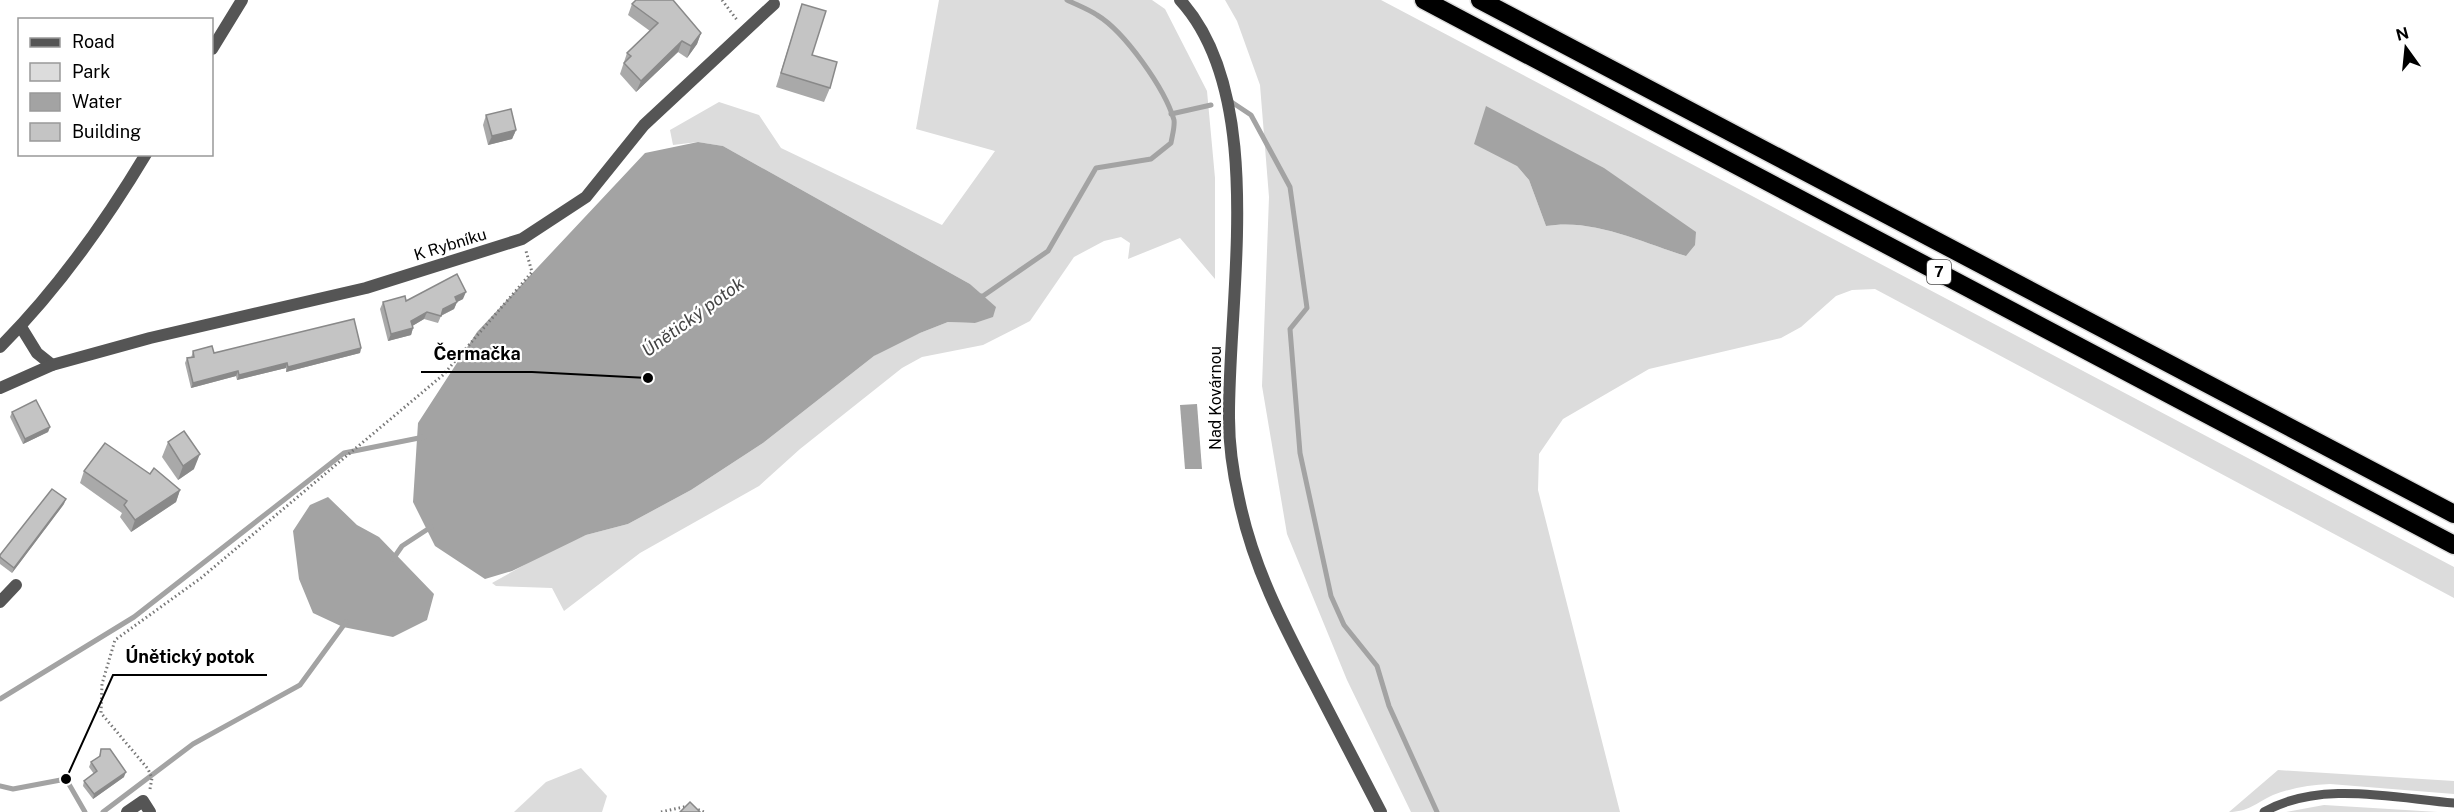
<svg xmlns="http://www.w3.org/2000/svg" width="2454" height="812" viewBox="0 0 2454 812" font-family="'Public Sans',sans-serif">
	<rect width="100%" height="100%" fill="#fff"/>
	<!-- green -->
	<g fill="#dcdcdc" fill-rule="evenodd">
		<polygon points="939,0 1152,0 1165,9 1207,91 1215,178 1215,279 1180,238 1128,259 1130,243 1121,237 1104,241 1074,257 1030,321 983,345 922,357 902,368 800,449 759,486 640,553 564,611 552,588 496,586 492,583 551,550 586,535 628,524 691,490 763,443 874,356 897,342 948,322 975,323 995,307 970,284 723,146 698,142 673,145 670,130 719,102 759,115 781,148 942,225 995,151 916,129"/>
		<path d="M1225,0H1381L2454,567V598L1875,289L1852,290L1836,296L1801,327L1781,338L1649,369L1563,419L1539,454L1538,490L1620,812H1411L1347,680L1287,534L1262,386L1269,197L1260,85L1237,21ZM1517,166L1686,256C1641,242 1593,218 1546,226L1529,180Z"/>
		<polygon points="581,768 607,796 602,812 514,812 546,782"/>
		<path d="M2278,770L2454,781V794L2330,784C2310,785 2291,788 2273,795C2256,803 2248,812 2229,812Z"/>
		<polygon points="2324,805 2438,812 2286,812"/>
	</g>
	<!-- water -->
	<g fill="#a3a3a3">
		<path d="M1486,106L1604,168L1696,232L1695,245L1686,256C1641,242 1593,218 1546,226L1529,180L1517,166L1474,144Z"/>
		<polygon points="698,142 723,146 970,284 996,307 993,317 975,323 948,322 920,333 874,356 763,443 691,490 628,524 586,535 512,571 485,579 435,546 413,502 418,423 477,332 645,153"/>
		<polygon points="1197,404 1202,469 1185,469 1180,405"/>
		<polygon points="328,497 357,525 379,537 434,594 427,620 393,637 343,627 313,613 299,579 293,531 310,505"/>
	</g>
	<g fill="none" stroke-linecap="round" stroke-linejoin="round">
		<!-- stream -->
		<g stroke="#a3a3a3" stroke-width="5">
			<polyline points="1230,101 1251,115 1290,187 1307,308 1290,329 1300,453 1331,596 1344,625 1377,666 1389,706 1437,812"/>
			<polyline points="1171,114 1211,105"/>
			<path d="M979,296H983L1048,251L1096,168L1151,159L1171,143C1172,136 1175,127 1174,120C1165,89 1125,32 1097,15C1088,9 1077,5 1067,0"/>
			<polyline points="393,559 402,546 431,527"/>
			<polyline points="0,699 134,617 344,453 424,437"/>
			<polyline points="0,786 13,789 66,779 85,812"/>
			<polyline points="103,812 193,744 300,685 346,622"/>
		</g>
		<!-- motorway casing -->
		<g stroke="#dbdbdb" stroke-width="21">
			<g id="motorway">
				<polyline points="1424,0 2454,545"/>
				<polyline points="1480,0 2454,514"/>
			</g>
		</g>
		<!-- path -->
		<g stroke="#777" stroke-width="3" stroke-dasharray="1.5 3" stroke-linecap="butt">
			<polyline points="722,0 737,20"/>
			<polyline points="150,789 152,778 148,769 101,713 102,684 115,640 201,578 443,375 532,272 526,251"/>
			<polyline points="694,808 704,812"/>
			<polyline points="661,812 688,806"/>
		</g>
		<!-- service -->
		<path stroke="#555" stroke-width="9" d="M2264,812C2319,780 2394,798 2454,803"/>
		<!-- minor -->
		<g stroke="#555" stroke-width="12">
			<path d="M1180,0C1268,96 1228,297 1229,418C1229,446 1233,473 1239,499C1253,568 1284,626 1316,687C1338,729 1359,770 1381,812"/>
			<polyline points="21,327 37,353 52,365"/>
			<polyline points="0,388 52,365 150,338 366,288 522,239 586,197 644,125 774,4"/>
			<polyline points="0,602 16,585"/>
			<polyline points="127,812 143,801 150,812"/>
		</g>
		<!-- tertiary -->
		<g stroke="#555" stroke-width="12">
			<polyline points="212,49 242,0"/>
			<path d="M0,347C58,289 104,224 146,154"/>
		</g>
		<!-- motorway -->
		<use href="#motorway" stroke="#000" stroke-width="18"/>
	</g>
	<!-- wall -->
	<g fill="#a9a9a9">
		<polygon points="632,4 701,33 697,44 687,58 678,52 636,92 620,74 627,53 650,31 628,15"/>
		<polygon points="802,4 812,55 830,88 824,102 776,87"/>
		<polygon points="486,115 516,130 512,139 488,145 483,125"/>
		<polygon points="463,299 457,302 454,309 441,316 438,323 424,319 412,326 413,328 411,335 388,341 380,309 383,302"/>
		<polygon points="361,348 360,353 286,372 286,368 237,380 236,376 191,388 185,363 187,358 191,358 193,351 214,353"/>
		<polygon points="12,412 50,427 48,432 23,444 10,417"/>
		<polygon points="168,442 194,469 178,480 162,457"/>
		<polygon points="84,471 150,474 180,490 176,502 131,532 120,517 122,513 80,483"/>
		<polygon points="64,504 12,573 0,564 0,555"/>
		<polygon points="101,749 124,777 93,799 83,786 84,781 94,774 89,767 91,762 99,757"/>
	</g>
	<!-- shaded-wall -->
	<g fill="#898989">
		<polygon points="701,33 697,44 687,58 691,46"/>
		<polygon points="682,41 678,52 636,92 641,81"/>
		<polygon points="516,130 512,139 488,145 492,136"/>
		<polygon points="466,292 463,299 457,302 454,309 440,316 443,309 455,297"/>
		<polygon points="427,312 424,319 409,328 411,321"/>
		<polygon points="413,328 411,335 388,341 391,334"/>
		<polygon points="361,348 360,353 286,372 288,367"/>
		<polygon points="287,363 286,368 237,380 239,375"/>
		<polygon points="238,371 236,376 191,388 193,383"/>
		<polygon points="50,427 48,432 23,444 25,439"/>
		<polygon points="200,454 194,469 178,480 183,466"/>
		<polygon points="180,490 176,502 131,532 135,520"/>
		<polygon points="66,499 64,504 12,573 14,568"/>
		<polygon points="126,772 124,777 93,799 94,794"/>
	</g>
	<!-- building -->
	<g fill="#c4c4c4" stroke="#898989" stroke-width="1.5">
		<polygon points="636,0 673,0 701,33 691,46 682,41 641,81 624,63 631,56 627,53 658,23 632,4"/>
		<polygon points="802,4 826,11 812,55 837,62 830,88 781,73"/>
		<polygon points="511,109 516,130 492,136 486,115"/>
		<polygon points="457,274 466,292 455,297 457,302 443,309 441,316 427,312 411,321 413,328 391,334 383,302 405,296 406,301"/>
		<polygon points="354,319 361,348 288,367 287,363 239,375 238,371 193,383 187,358 194,357 193,351 212,346 214,353"/>
		<polygon points="36,400 50,427 25,439 12,412"/>
		<polygon points="184,431 200,454 183,466 168,442"/>
		<polygon points="105,443 150,474 154,468 180,490 135,520 124,505 127,501 84,471"/>
		<polygon points="52,489 66,499 14,568 0,557 0,555"/>
		<polygon points="101,749 110,749 126,772 94,794 84,781 97,771 91,762 100,756"/>
		<polygon points="690,802 700,812 680,812"/>
	</g>
	<g text-anchor="middle" stroke-width="4.5" stroke-linejoin="round" paint-order="stroke">
		<!-- shield labels -->
		<rect fill="#fff" stroke="#4c4c4c" stroke-width="1.5" x="1927" y="260" width="24" height="24" rx="4.5"/>
		<g font-size="15" font-weight="bold" fill="#000">
			<text x="1939" y="277">7</text>
		</g>
		<!-- street labels -->
		<g font-size="16" fill="#000" stroke="#fff">
			<text transform="translate(450 244) rotate(-17)" y="6">K Rybníku</text>
			<text transform="translate(1215 398) rotate(-90)" y="6">Nad Kovárnou</text>
		</g>
		<!-- water labels -->
		<g font-size="18" font-style="italic" fill="#444" stroke="#fff">
			<text transform="translate(693 317) rotate(-36)" y="6">Únětický potok</text>
		</g>
	</g>
	<!-- callouts -->
	<path fill="none" stroke="#000" stroke-width="2" d="M648 378L532 372H421M66 779L113 675H267"/>
	<g fill="#000" stroke="#fff" stroke-width="2">
		<circle cx="648" cy="378" r="6"/>
		<circle cx="66" cy="779" r="6"/>
	</g>
	<g font-size="18" text-anchor="middle" font-weight="bold" fill="#000" stroke="#fff" stroke-width="4.5" stroke-linejoin="round" paint-order="stroke">
		<text x="477" y="360">Čermačka</text>
		<text x="190" y="663">Únětický potok</text>
	</g>
	<!-- legend -->
	<rect x="18" y="18" width="195" height="138" fill="#ffffff" stroke="#999999" stroke-width="1.5"/>
	<rect x="30" y="38" width="30" height="9" fill="#555555" stroke="#999999" stroke-width="1.5"/>
	<text x="72" y="48" font-size="18" fill="#000000">Road</text>
	<rect x="30" y="63" width="30" height="18" fill="#dcdcdc" stroke="#999999" stroke-width="1.5"/>
	<text x="72" y="78" font-size="18" fill="#000000">Park</text>
	<rect x="30" y="93" width="30" height="18" fill="#a3a3a3" stroke="#999999" stroke-width="1.5"/>
	<text x="72" y="108" font-size="18" fill="#000000">Water</text>
	<rect x="30" y="123" width="30" height="18" fill="#c4c4c4" stroke="#999999" stroke-width="1.5"/>
	<text x="72" y="138" font-size="18" fill="#000000">Building</text>
	<!-- north arrow -->
	<g transform="translate(2406 48) rotate(345)" stroke="#ffffff" stroke-width="4.5" paint-order="stroke">
	<path d="M0-4.5L10 22L0 15L-10 22Z" fill="#000000"/>
	<text y="-9" font-size="16" font-weight="bold" text-anchor="middle" fill="#000000">N</text>
	</g>
</svg>
